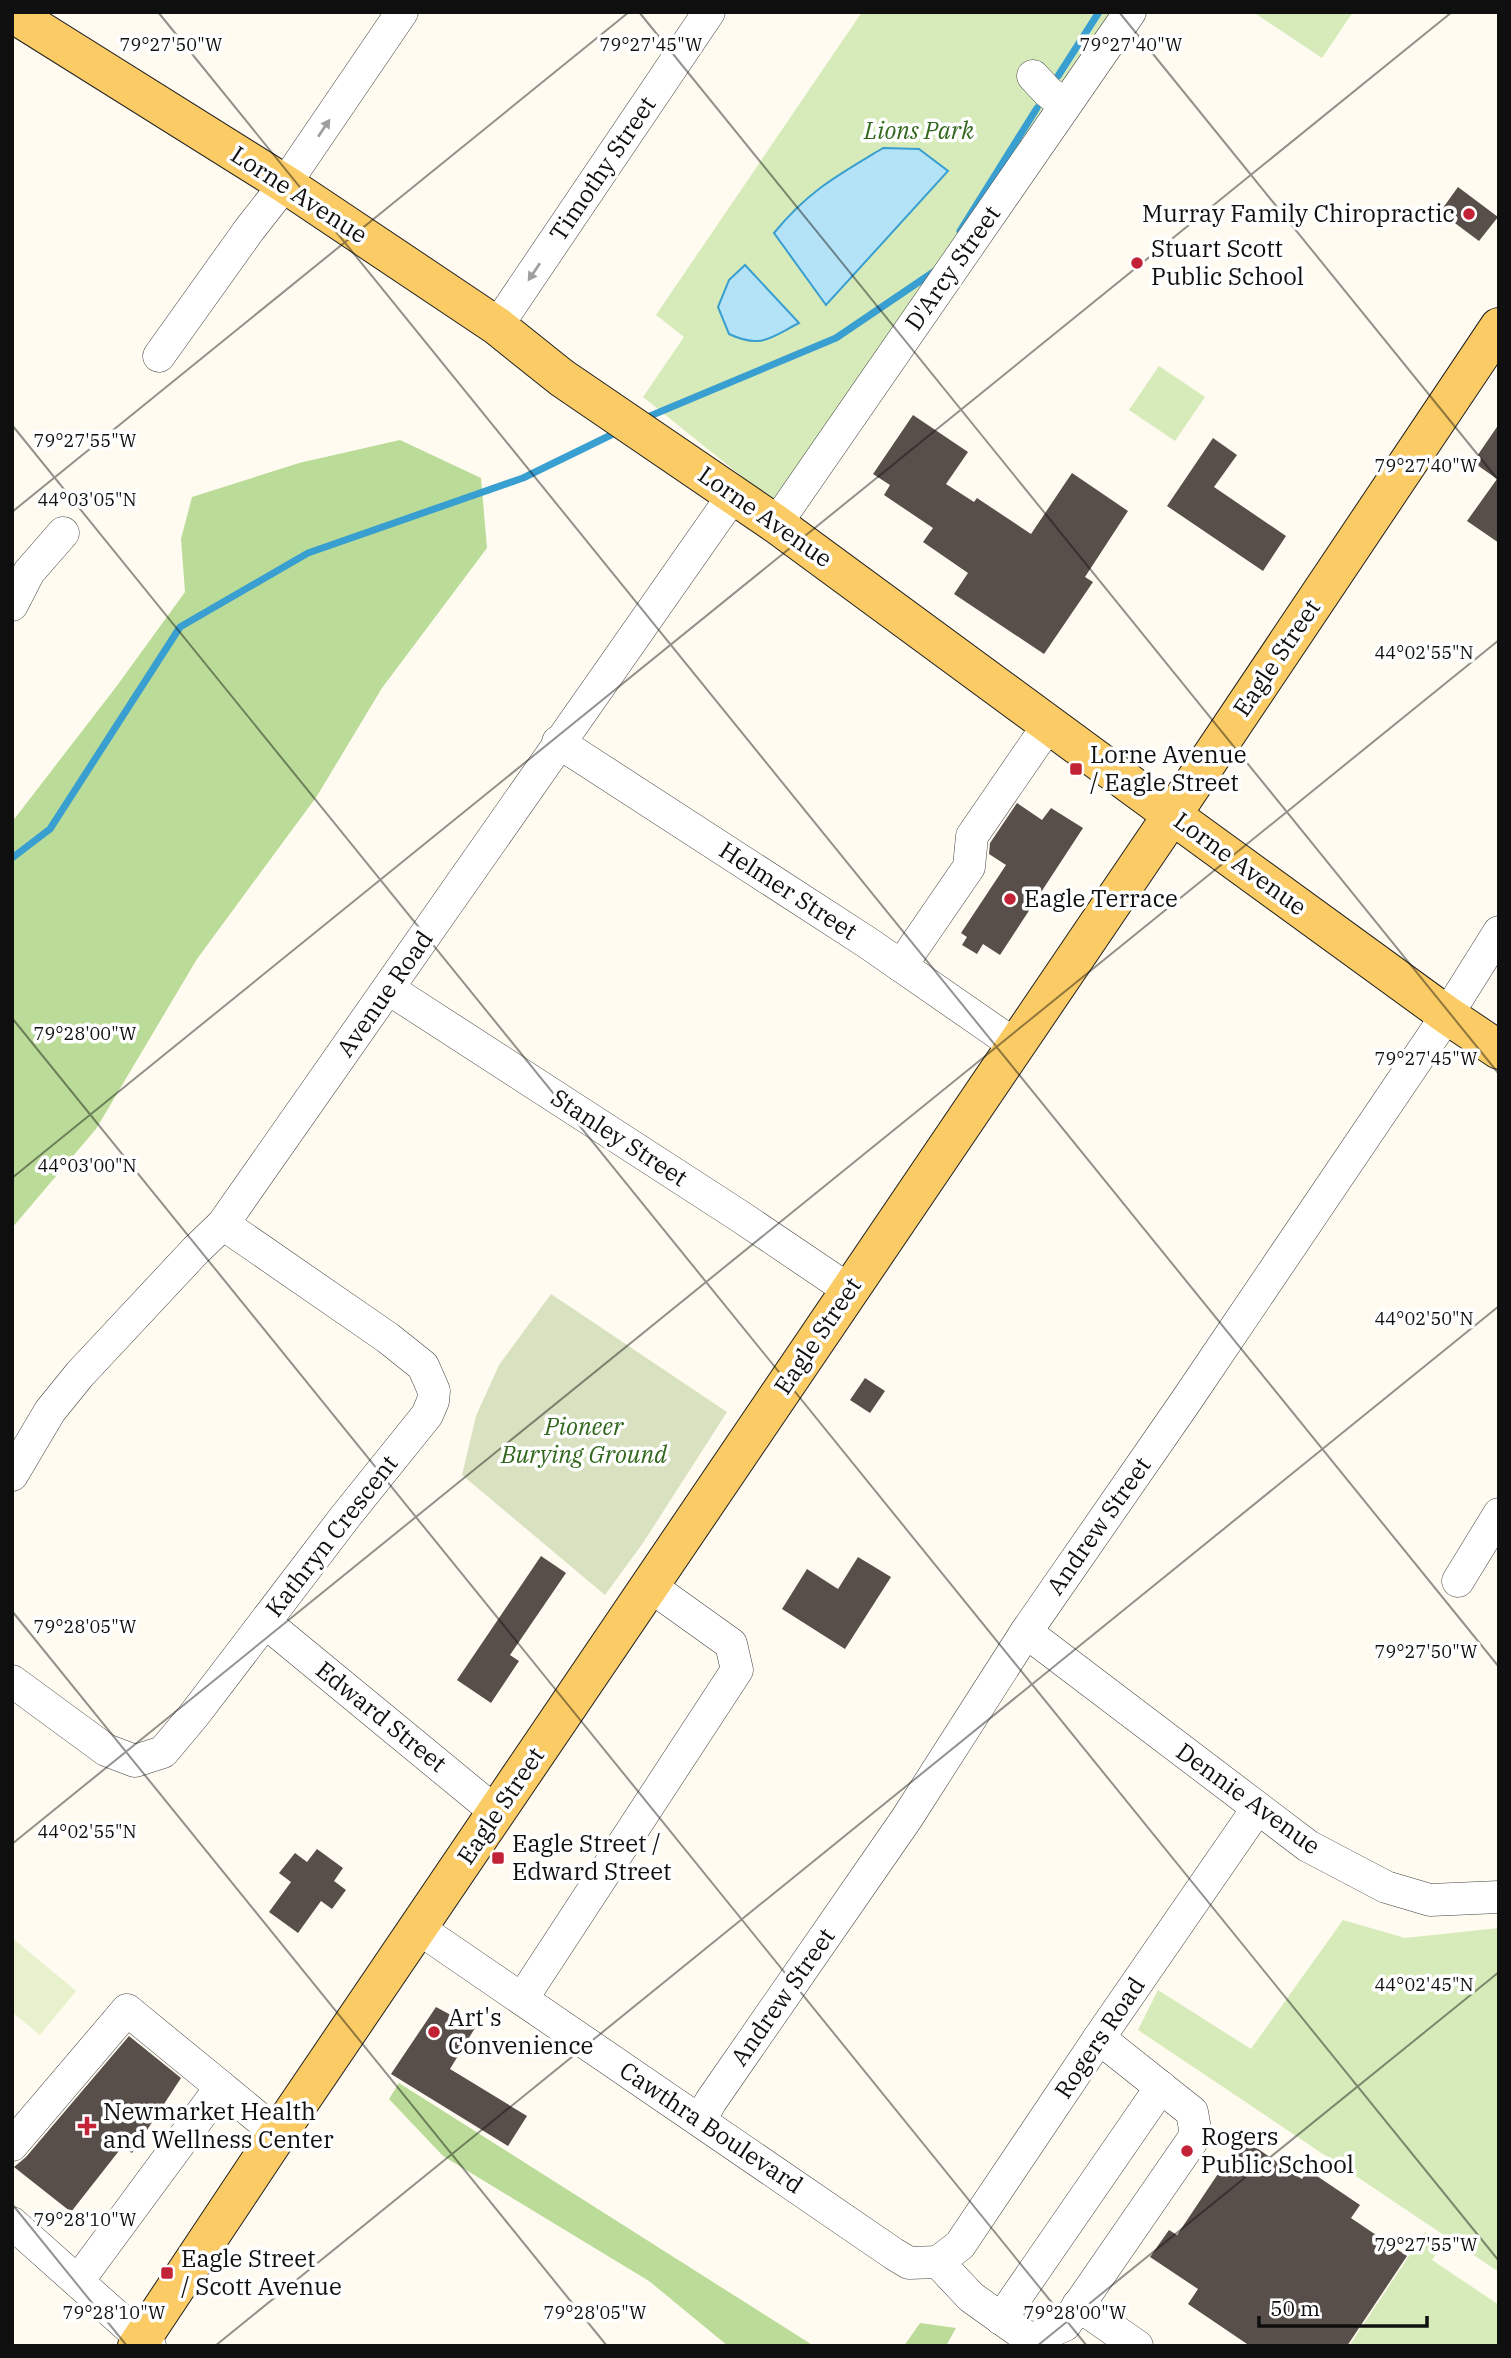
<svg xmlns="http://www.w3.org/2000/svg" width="1511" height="2358" viewBox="0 0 1511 2358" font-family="'IBM Plex Serif',serif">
	<rect width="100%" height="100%" fill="#fffbf0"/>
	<!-- green -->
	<g fill="#d6ebb9">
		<polygon points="862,12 1143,12 785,511 643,397 684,337 656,315"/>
		<polygon points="1253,12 1353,12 1322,58"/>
		<polygon points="1159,366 1205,397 1175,441 1129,410"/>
		<polygon points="1343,1920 1405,1938 1499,1928 1499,2272 1138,2030 1158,1990 1251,2049"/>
		<polygon points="1425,2232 1443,2244 1432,2260 1499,2305 1499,2343 1497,2346 1349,2346"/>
	</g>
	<!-- forest -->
	<g fill="#bbdc98">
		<polygon points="400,440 481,478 487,548 382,688 317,796 197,959 96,1129 12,1228 12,822 116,687 185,592 181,539 192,497 299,463"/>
		<polygon points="399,2083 814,2346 728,2346 649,2281 443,2156 389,2099"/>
		<polygon points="920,2323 956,2328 946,2346 904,2346"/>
	</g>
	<!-- cemetery -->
	<polygon fill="#d9e2c0" points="551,1294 727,1412 643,1543 605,1595 462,1475 476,1416 499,1365"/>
	<!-- pitch -->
	<polygon fill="#e7f1cb" points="12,1938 76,1991 40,2035 12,2012"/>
	<!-- water -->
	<g fill="#b4e3f7" stroke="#399ed0" stroke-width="2">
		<path d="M883,148L919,149L948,171L826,305L774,233C808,191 838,175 883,148Z"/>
		<path d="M745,265L799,323C770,338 761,349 729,334L718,307L729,280Z"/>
	</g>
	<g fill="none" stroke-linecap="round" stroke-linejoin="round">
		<!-- stream -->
		<g stroke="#399ed0" stroke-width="7">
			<polyline points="1058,76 1099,12"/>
			<polyline points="960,231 1037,108"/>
			<polyline points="650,416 836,338 935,271"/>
			<polyline points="12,858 50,829 180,627 308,553 523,478 613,434"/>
		</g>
	</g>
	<!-- building -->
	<g fill="#584f4b">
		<polygon points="1458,187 1498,217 1479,241 1440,212"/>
		<polygon points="913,415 968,452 946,484 974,502 977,498 1031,534 1072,473 1128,511 1085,577 1093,582 1044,654 954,594 968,573 923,542 933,528 884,495 890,485 873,474"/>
		<polygon points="1499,424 1499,543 1467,521 1497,479 1473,462"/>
		<polygon points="1213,438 1237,455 1214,487 1286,536 1263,571 1167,506"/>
		<polygon points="1017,803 1042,820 1051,808 1083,828 1000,955 983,944 977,954 962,945 967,937 961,933 1006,865 989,854 990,843"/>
		<polygon points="865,1378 885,1391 870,1413 850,1400"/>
		<polygon points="541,1556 566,1573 510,1655 519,1661 491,1703 457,1680"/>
		<polygon points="858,1557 891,1577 845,1649 782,1609 807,1569 838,1589"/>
		<polygon points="317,1849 343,1868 334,1881 346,1890 332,1909 321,1901 298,1933 269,1912 291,1882 279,1873 295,1853 307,1862"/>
		<polygon points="436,2007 475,2028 450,2069 527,2116 508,2146 391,2074"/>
		<polygon points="129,2036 181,2078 132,2153 122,2147 71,2212 14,2167 26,2157"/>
		<polygon points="1242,2138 1302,2179 1308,2170 1360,2205 1351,2218 1407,2256 1347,2346 1250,2346 1188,2304 1198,2289 1150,2257 1169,2230 1177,2235"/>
	</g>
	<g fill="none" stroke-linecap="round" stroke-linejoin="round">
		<!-- minor casing -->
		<g stroke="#424242" stroke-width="33">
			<g id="minor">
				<polyline points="1033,76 1048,92 1065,105"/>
				<polyline points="497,326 709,12"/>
				<polyline points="159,356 249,230 285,184 402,12"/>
				<polyline points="776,524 1130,12"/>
				<polyline points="12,605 29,572 63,533"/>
				<polyline points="558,742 868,943 1015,1045"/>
				<polyline points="901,966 969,867 972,836 1049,724"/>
				<polyline points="389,989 741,1217 849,1290"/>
				<path d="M12,1475L50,1411L80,1374L196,1250L223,1224C394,981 562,736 734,494"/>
				<polyline points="1458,1581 1499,1514"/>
				<polyline points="265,1622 497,1813"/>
				<polyline points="1026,1632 1308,1846 1386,1887 1430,1900 1499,1897"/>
				<polyline points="12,1681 106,1750 135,1761 163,1752 194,1715 345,1517 427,1415 433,1401 434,1391 423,1366 388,1338 223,1224"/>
				<polyline points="418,1928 894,2254 909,2263 938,2262"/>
				<polyline points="522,1999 737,1670 731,1644 650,1586"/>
				<polyline points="700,2120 711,2101 907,1818 1026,1632 1186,1401 1447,1015 1499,932"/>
				<polyline points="12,2145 127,2010 221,2087"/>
				<polyline points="12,2223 150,2346"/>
				<polyline points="938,2262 960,2245 1099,2038 1257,1809"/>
				<polyline points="938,2262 971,2297 1031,2340 1065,2325 1196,2135 1192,2112 1099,2038"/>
				<polyline points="78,2281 221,2087 278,2134"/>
				<polyline points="1078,2305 1137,2346"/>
				<polyline points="1001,2319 1161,2087"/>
			</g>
		</g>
		<!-- major casing -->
		<g stroke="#202020" stroke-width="40">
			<g id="major">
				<polyline points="12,13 285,184 497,326 562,378 776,524 1172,815 1447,1015 1499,1050"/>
				<polyline points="137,2346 278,2134 1172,815 1499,327"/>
			</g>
		</g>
		<!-- minor -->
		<use href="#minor" stroke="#fff" stroke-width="32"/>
		<!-- major -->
		<use href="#major" stroke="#fbcc65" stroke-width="38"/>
	</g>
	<!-- one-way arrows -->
	<defs><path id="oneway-solid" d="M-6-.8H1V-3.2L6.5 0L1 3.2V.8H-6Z" transform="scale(1.75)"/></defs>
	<g fill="#9f9f9f">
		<use href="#oneway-solid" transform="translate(324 128) rotate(-56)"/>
		<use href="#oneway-solid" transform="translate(534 272) rotate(124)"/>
	</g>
	<!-- ticks -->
	<path fill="none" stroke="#0f0f0f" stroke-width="2" stroke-opacity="0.45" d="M158,12L1499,1667M639,12L1499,1074M1119,12L1499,481M12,425L1499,2261M12,512L629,12M12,1018L1087,2346M12,1178L1452,12M12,1611L607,2346M12,1844L1499,640M12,2204L127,2346M215,2346L1499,1306M1037,2346L1499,1972"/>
	<!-- markers -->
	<g fill="#c22336" stroke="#fff" stroke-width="2.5">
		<circle cx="1469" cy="214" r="7"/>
		<circle cx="1137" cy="263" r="7"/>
		<rect x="1069" y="762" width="14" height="14" rx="3.5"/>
		<circle cx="1010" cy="899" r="7"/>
		<rect x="491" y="1851" width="14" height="14" rx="3.5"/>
		<circle cx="434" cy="2032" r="7"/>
		<path d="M83.5 2115.5h7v7h7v7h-7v7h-7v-7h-7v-7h7z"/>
		<circle cx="1187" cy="2151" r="7"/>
		<rect x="160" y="2266" width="14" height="14" rx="3.5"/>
	</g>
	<g text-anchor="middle" stroke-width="7" stroke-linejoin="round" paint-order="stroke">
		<!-- park labels -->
		<g font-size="24" font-style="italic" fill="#32681d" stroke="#fff">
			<text x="919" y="139">Lions Park</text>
			<text x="584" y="1435">Pioneer<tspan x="584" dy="28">Burying Ground</tspan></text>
		</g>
		<!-- street labels -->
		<g font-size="24" fill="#0f0f0f" stroke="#fff">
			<text transform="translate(603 169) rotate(-56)" y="8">Timothy Street</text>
			<text transform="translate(299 195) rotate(33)" y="8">Lorne Avenue</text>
			<text transform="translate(953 268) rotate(-55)" y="8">D'Arcy Street</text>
			<text transform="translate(765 517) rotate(35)" y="8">Lorne Avenue</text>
			<text transform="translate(1277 658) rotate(-56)" y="8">Eagle Street</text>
			<text transform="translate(1240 864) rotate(36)" y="8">Lorne Avenue</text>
			<text transform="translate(788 891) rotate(33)" y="8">Helmer Street</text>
			<text transform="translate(385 994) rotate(-55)" y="8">Avenue Road</text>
			<text transform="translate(619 1138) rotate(33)" y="8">Stanley Street</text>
			<text transform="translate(818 1336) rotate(-56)" y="8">Eagle Street</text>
			<text transform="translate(1099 1526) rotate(-55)" y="8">Andrew Street</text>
			<text transform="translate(332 1536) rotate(-52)" y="8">Kathryn Crescent</text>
			<text transform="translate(381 1717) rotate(39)" y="8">Edward Street</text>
			<text transform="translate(1248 1799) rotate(36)" y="8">Dennie Avenue</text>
			<text transform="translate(501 1806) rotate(-56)" y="8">Eagle Street</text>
			<text transform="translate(783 1997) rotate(-55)" y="8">Andrew Street</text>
			<text transform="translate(1100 2038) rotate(-56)" y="8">Rogers Road</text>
			<text transform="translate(711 2128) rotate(34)" y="8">Cawthra Boulevard</text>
		</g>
		<!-- poi labels -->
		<g font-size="24" fill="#0f0f0f" stroke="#fff" text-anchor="start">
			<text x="1455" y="222" text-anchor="end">Murray Family Chiropractic</text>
			<text x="1151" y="257">Stuart Scott<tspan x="1151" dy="28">Public School</tspan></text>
			<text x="1090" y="763">Lorne Avenue<tspan x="1090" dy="28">/ Eagle Street</tspan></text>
			<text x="1024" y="907">Eagle Terrace</text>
			<text x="512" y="1852">Eagle Street /<tspan x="512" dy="28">Edward Street</tspan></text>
			<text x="448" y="2026">Art's<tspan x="448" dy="28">Convenience</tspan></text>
			<text x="103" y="2120">Newmarket Health<tspan x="103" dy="28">and Wellness Center</tspan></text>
			<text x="1201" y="2145">Rogers<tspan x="1201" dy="28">Public School</tspan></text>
			<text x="181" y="2267">Eagle Street<tspan x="181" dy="28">/ Scott Avenue</tspan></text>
		</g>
	</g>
	<g font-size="18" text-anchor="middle" fill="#0f0f0f" stroke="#fff" stroke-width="7" stroke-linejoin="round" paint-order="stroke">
		<text x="171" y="51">79°27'50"W</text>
		<text x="651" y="51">79°27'45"W</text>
		<text x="1131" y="51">79°27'40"W</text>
		<text x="85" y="447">79°27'55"W</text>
		<text x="1426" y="472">79°27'40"W</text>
		<text x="87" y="506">44°03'05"N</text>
		<text x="1424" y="659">44°02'55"N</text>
		<text x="85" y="1040">79°28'00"W</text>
		<text x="1426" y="1065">79°27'45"W</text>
		<text x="87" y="1172">44°03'00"N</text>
		<text x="1424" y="1325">44°02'50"N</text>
		<text x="85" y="1633">79°28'05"W</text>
		<text x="1426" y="1658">79°27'50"W</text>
		<text x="87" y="1838">44°02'55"N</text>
		<text x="1424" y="1991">44°02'45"N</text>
		<text x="85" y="2226">79°28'10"W</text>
		<text x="1426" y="2251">79°27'55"W</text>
		<text x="114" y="2319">79°28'10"W</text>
		<text x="595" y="2319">79°28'05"W</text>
		<text x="1075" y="2319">79°28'00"W</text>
	</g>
	<!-- border -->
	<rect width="1511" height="2358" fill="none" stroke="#0f0f0f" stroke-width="28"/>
	<!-- scale -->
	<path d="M1259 2316v10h168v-10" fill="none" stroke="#0f0f0f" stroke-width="3.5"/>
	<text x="1270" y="2316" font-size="21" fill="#0f0f0f" stroke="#ffffff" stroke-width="5" paint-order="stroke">50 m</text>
</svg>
